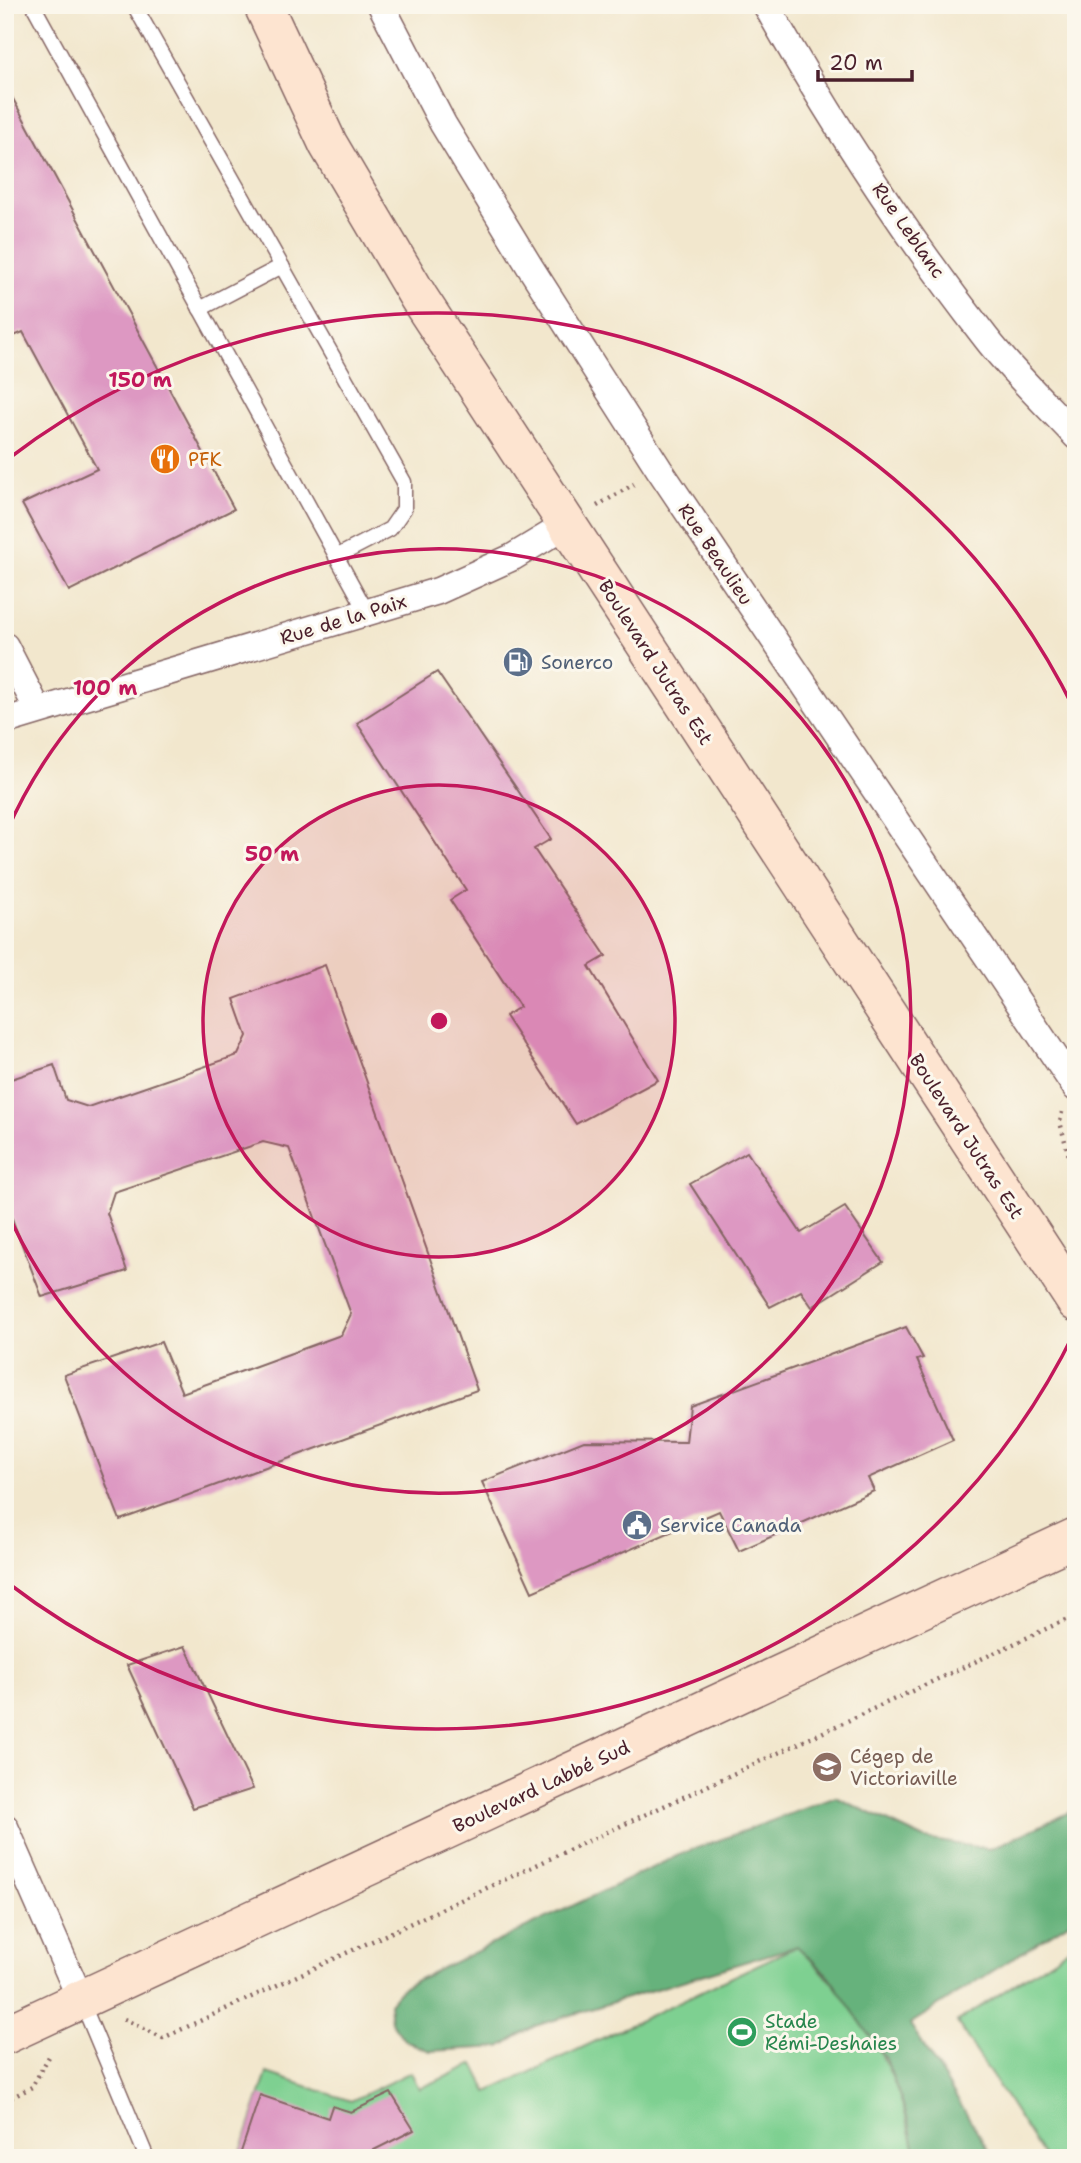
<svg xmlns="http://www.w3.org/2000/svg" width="1081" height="2163" viewBox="0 0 1081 2163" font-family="'Shantell Sans',sans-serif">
	<rect width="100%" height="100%" fill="#fbf7ec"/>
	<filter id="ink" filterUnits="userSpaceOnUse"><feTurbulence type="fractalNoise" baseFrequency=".0143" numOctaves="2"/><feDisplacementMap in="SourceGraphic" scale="14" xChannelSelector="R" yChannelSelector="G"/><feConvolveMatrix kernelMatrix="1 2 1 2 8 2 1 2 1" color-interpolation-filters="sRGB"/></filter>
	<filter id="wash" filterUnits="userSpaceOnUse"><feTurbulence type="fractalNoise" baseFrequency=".00686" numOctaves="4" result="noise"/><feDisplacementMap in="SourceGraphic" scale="28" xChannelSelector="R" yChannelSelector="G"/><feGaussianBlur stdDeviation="1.57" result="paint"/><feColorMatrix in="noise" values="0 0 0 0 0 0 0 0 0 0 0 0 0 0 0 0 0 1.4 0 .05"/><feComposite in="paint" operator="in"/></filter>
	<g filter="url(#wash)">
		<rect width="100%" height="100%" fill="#f2e7cd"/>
		<!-- green -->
		<g fill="#7ed091" stroke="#64785e" stroke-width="2">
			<polygon points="1076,1944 1076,2158 1045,2158 957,2022"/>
			<path d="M797,1946C861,2006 900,2071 916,2158H239L267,2073L351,2101L411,2072L419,2089L474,2064L488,2092Z"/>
		</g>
		<!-- forest -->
		<polygon fill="#66b27b" stroke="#586853" stroke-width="2" points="836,1797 925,1839 990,1849 1076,1809 1076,1918 910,2024 994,2158 916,2158 909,2122 886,2059 827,1974 797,1946 535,2026 500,2047 430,2051 405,2041 391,2022 389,2003 404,1986 681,1854"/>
		<g id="blocks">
			<!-- building -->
			<g fill="#dd98c2">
				<polygon points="5,84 234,509 69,591 22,504 97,469 23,332 5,340"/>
				<polygon points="437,672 551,839 534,849 606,956 589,966 658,1080 576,1124 505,1016 520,1007 450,900 466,890 357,723"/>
				<polygon points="325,965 477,1390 120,1520 64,1375 161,1342 182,1393 341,1335 351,1314 289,1148 263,1142 114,1192 107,1213 127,1271 42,1297 5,1200 5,1081 54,1065 66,1100 88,1107 238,1055 247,1036 234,999"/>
				<polygon points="747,1152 801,1233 845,1207 883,1262 812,1307 801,1291 770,1307 690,1184"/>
				<polygon points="906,1327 923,1358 917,1360 953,1440 868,1478 874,1491 739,1551 719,1511 532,1592 482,1482 584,1441 686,1442 690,1406"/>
				<polygon points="185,1646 253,1789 193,1808 127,1665"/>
				<polygon points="391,2093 414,2130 372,2151 370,2158 239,2158 260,2095 328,2118 332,2106 351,2112"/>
			</g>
		</g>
	</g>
	<g filter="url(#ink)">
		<use href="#blocks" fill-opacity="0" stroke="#856564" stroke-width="2"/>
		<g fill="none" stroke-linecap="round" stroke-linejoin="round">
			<!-- lane casing -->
			<g stroke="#856564" stroke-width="17">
				<g id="lane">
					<polyline points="33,5 367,612"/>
					<polyline points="134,5 404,482 404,509 390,529 336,557"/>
					<polyline points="200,309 282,266"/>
					<polyline points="81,2000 147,2158"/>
				</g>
			</g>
			<!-- street casing -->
			<g stroke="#856564" stroke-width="29">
				<g id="street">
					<polyline points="381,5 443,124 530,267 659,469 1076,1088"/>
					<path d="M766,5C831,121 904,233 986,338C1013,373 1046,404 1076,436"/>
					<polyline points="5,646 38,710"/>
					<polyline points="5,721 438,591 513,557 566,525"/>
					<polyline points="5,1827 80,1998"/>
				</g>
			</g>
			<!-- secondary casing -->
			<g stroke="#856564" stroke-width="41">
				<g id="secondary">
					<polyline points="263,5 328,144 419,298 1076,1302"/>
					<polyline points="5,2035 1076,1537"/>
				</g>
			</g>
			<!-- path -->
			<g stroke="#856564" stroke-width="4.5" stroke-dasharray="2 5" stroke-linecap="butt">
				<polyline points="597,506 634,484"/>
				<polyline points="1062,1112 1060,1122 1076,1183"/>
				<polyline points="124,2019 163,2038 1076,1615"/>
				<polyline points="5,2101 32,2087 51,2053"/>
			</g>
			<!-- lane -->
			<use href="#lane" stroke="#fff" stroke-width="14"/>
			<!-- street -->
			<use href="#street" stroke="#fff" stroke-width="26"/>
			<!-- secondary -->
			<use href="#secondary" stroke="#fde4d0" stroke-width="38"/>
		</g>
	</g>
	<!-- distance rings -->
	<circle cx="439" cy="1021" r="236" fill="#c2185b" fill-opacity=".12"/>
	<g fill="none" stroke="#c2185b" stroke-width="3.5">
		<circle cx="439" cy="1021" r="236"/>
		<path d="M6 833A472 472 0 1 1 6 1209"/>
		<path d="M1075 1331A708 708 0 0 1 8 1583M8 459A708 708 0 0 1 1075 711"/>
	</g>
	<!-- icons -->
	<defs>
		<g id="restaurant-disc" transform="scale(1.575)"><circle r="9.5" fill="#e8710a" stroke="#fbf7ec"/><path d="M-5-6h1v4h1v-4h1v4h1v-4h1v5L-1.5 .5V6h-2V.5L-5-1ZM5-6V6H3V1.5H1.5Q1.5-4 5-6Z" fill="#fff"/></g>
		<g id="fuel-disc" transform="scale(1.575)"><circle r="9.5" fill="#5c6f8a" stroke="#fbf7ec"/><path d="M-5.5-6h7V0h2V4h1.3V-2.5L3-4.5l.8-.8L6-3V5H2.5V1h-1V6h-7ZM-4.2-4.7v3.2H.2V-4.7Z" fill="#fff"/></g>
		<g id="civic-disc" transform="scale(1.575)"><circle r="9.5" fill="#5c6f8a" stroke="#fbf7ec"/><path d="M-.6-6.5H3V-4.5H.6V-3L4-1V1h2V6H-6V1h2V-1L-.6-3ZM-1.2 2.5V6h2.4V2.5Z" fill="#fff"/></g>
		<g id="university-disc" transform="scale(1.575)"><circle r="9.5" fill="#8d6e63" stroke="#fbf7ec"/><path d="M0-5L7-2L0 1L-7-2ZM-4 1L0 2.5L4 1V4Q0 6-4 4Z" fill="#fff"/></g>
		<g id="stadium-disc" transform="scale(1.575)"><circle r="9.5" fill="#2e9e5b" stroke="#fbf7ec"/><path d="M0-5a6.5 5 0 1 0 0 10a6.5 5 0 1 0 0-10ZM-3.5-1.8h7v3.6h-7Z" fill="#fff"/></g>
	</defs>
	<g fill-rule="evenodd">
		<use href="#restaurant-disc" x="165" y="459"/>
		<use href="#fuel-disc" x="518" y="662"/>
		<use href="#civic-disc" x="637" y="1525"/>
		<use href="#university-disc" x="827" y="1767"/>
		<use href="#stadium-disc" x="742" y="2032"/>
	</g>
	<g text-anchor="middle" stroke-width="6" stroke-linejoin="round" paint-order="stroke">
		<!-- street labels -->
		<g font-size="19" fill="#4a1f2b" stroke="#fbf7ec">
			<text transform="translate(909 230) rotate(55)" y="7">Rue Leblanc</text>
			<text transform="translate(716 554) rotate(56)" y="7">Rue Beaulieu</text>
			<text transform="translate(343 619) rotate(-17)" y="7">Rue de la Paix</text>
			<text transform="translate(656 662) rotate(57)" y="7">Boulevard Jutras Est</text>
			<text transform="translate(967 1136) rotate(57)" y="7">Boulevard Jutras Est</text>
			<text transform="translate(541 1786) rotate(-25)" y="7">Boulevard Labbé Sud</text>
		</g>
		<!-- food labels -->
		<g font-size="19" fill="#c56008" stroke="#fbf7ec" text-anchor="start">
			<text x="188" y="466">PFK</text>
		</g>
		<!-- service labels -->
		<g font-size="19" fill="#4e5e75" stroke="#fbf7ec" text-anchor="start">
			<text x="541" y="669">Sonerco</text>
			<text x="660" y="1532">Service Canada</text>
		</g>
		<!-- education labels -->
		<g font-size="19" fill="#785e54" stroke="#fbf7ec" text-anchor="start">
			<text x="850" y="1763">Cégep de<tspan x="850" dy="22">Victoriaville</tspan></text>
		</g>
		<!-- leisure labels -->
		<g font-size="19" fill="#27864d" stroke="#fbf7ec" text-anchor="start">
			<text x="765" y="2028">Stade<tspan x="765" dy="22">Rémi-Deshaies</tspan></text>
		</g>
	</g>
	<circle cx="439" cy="1021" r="10" fill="#c2185b" stroke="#fbf7ec" stroke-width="3.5"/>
	<g font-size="21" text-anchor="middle" font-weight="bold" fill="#c2185b" stroke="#fbf7ec" stroke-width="6" stroke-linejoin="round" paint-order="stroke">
		<text x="140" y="387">150 m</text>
		<text x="105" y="695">100 m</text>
		<text x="272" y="861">50 m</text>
	</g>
	<!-- margin -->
	<rect width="1081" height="2163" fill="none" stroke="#fbf7ec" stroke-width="28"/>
	<!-- scale -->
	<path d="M818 70v10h94v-10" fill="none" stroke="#4a1f2b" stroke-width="3.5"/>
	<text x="829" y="70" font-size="21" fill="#4a1f2b" stroke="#fbf7ec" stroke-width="5" paint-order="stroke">20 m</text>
</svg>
